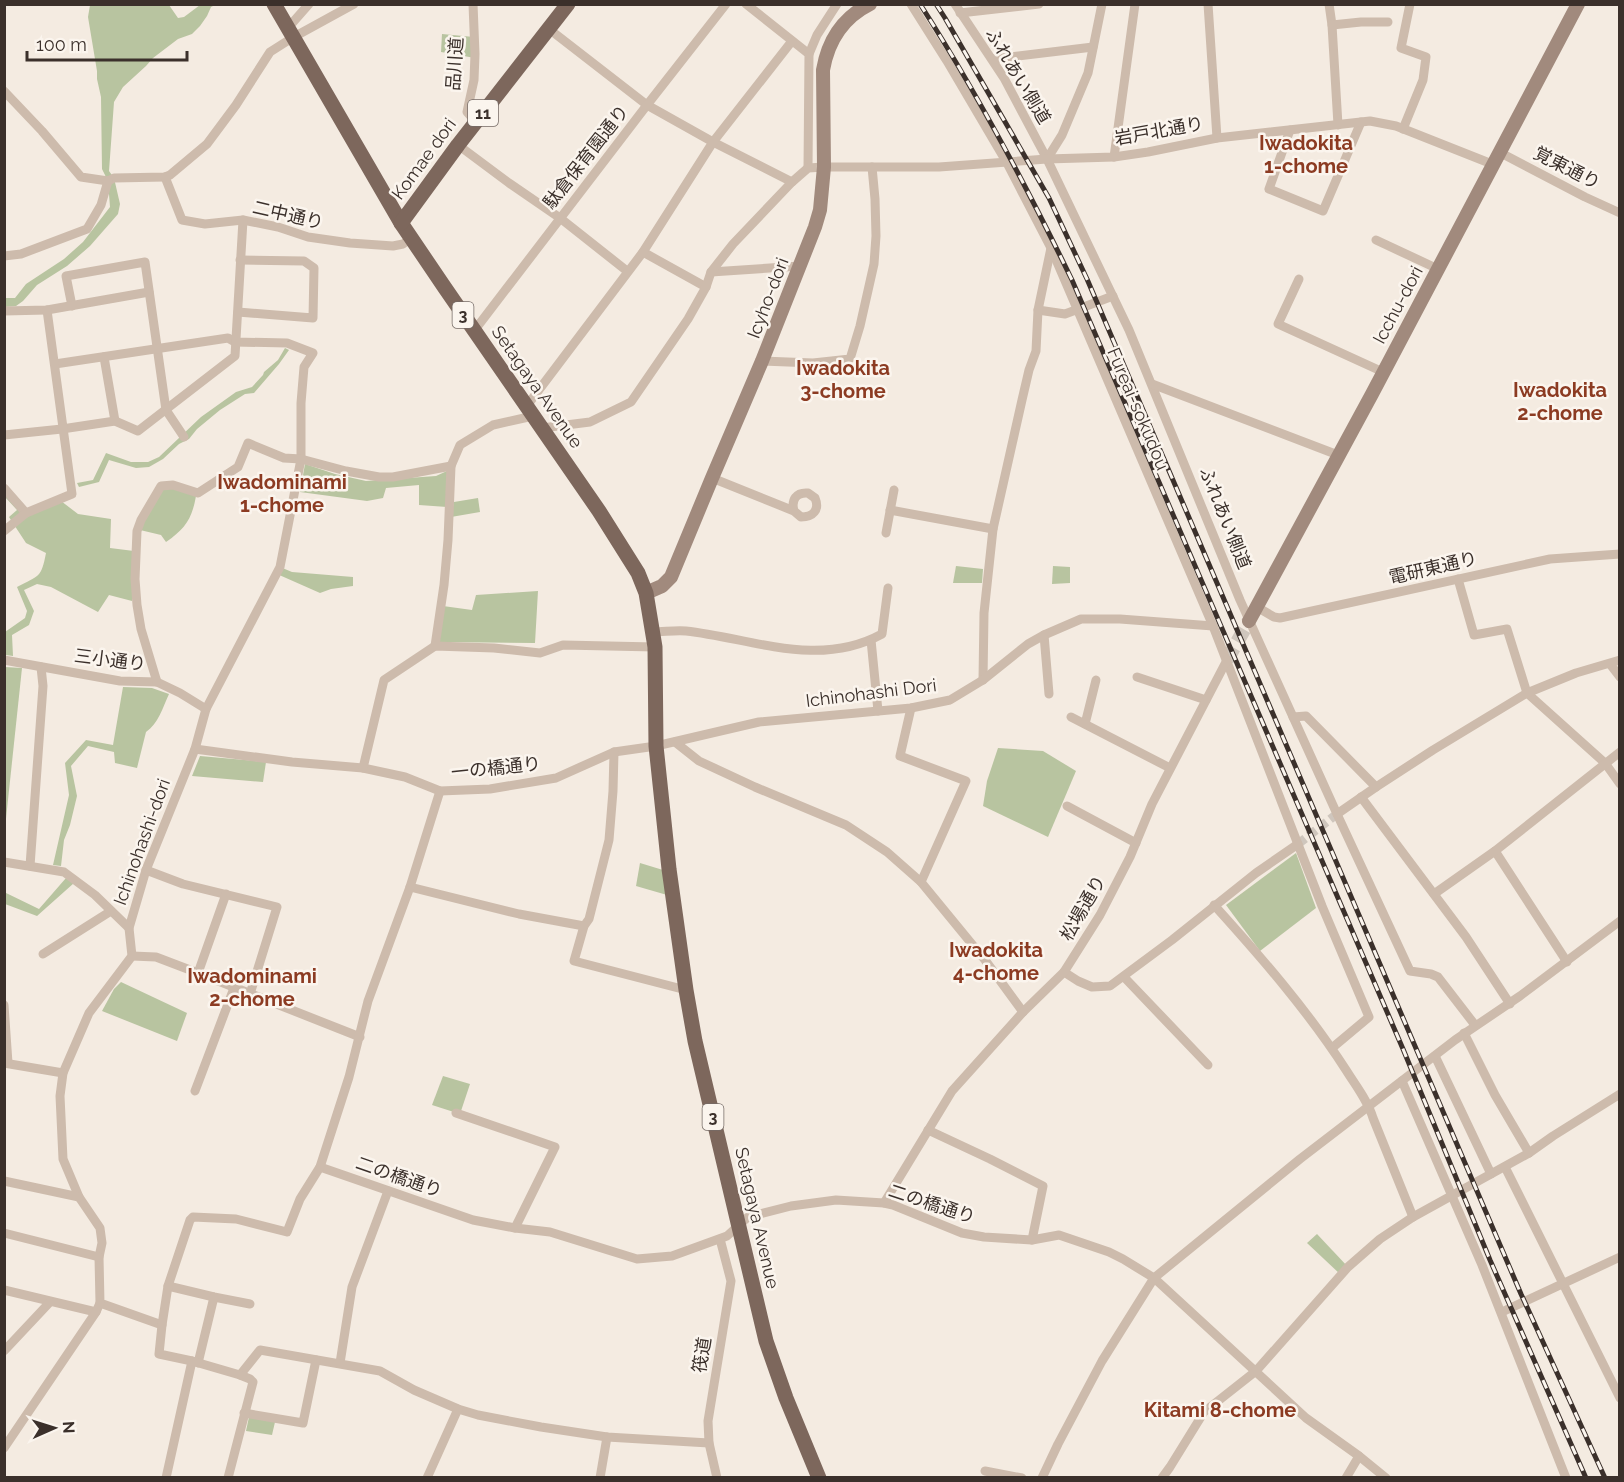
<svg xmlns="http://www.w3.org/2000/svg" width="1624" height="1482" viewBox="0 0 1624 1482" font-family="Raleway,'Noto Sans JP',sans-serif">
	<rect width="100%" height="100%" fill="#f4ebe1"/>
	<!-- green -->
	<g fill="#b8c4a0">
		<polygon points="90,5 169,5 178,18 184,17 200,5 215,5 211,7 207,16 200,26 192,34 178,39 153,58 146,66 123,87 114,102 109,171 114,178 120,204 118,214 90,246 67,266 37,285 23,301 16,306 5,307 5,298 15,298 26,284 64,259 83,242 110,207 108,181 102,169 101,97 97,79 97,71 88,17"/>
		<polygon points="442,34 474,37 475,58 441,52"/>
		<polygon points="285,348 289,350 279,364 254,393 245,394 220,410 197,429 189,439 179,444 163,459 149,467 136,468 109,460 99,482 79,487 77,483 93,480 106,453 131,462 148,462 159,457 201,417 236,392 252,387 263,375 264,372 278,360"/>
		<polygon points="305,464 335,474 366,481 436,476 447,471 447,507 419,505 419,485 386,488 383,498 367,501 300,492"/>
		<path d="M173,487L196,496C192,519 185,529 166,542L161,535L140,530L162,488Z"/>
		<path d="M4,488L26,513L61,501L78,514L111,519L110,548L134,551L132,601L109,595L98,612L51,587L37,584L24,590L34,611L29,625L12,635L13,656L6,655L5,632L25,618L27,611L17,587C39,575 41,579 46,553L26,543L9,517L17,510L5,497Z"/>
		<polygon points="478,498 480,512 451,517 454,502"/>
		<polygon points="956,566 983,569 982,583 953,583"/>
		<polygon points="1053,566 1070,567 1070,583 1052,584"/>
		<polygon points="280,567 292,572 353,577 353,586 331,589 320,593 277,574"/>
		<polygon points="538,591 535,643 437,642 443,606 472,610 476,595"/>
		<polygon points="5,667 22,668 5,828 4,667"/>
		<path d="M123,687L152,688L169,694C163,707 158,724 146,732L137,768L115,763L114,752L88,746L71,766L77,796L70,825L64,840L61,866L53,865L69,795L65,763L86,740L113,745Z"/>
		<polygon points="998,748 1043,751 1076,771 1048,837 983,806 987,781"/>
		<polygon points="200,756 266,762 263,782 192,776"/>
		<polygon points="1296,853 1316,908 1260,951 1226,905"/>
		<polygon points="640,863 663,870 667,895 636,886"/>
		<polygon points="66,878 74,883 37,916 5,904 4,892 39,909"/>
		<polygon points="121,982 187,1013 177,1041 102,1011 114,989"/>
		<polygon points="443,1076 470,1084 460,1114 432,1105"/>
		<polygon points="1317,1234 1348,1267 1341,1275 1307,1243"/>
		<polygon points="249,1417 275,1422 272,1435 246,1431"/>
	</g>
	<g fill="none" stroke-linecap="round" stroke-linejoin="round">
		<!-- street-tunnel -->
		<polyline stroke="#cfc6bd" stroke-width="9" stroke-dasharray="9 4.5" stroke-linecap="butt" points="1298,844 1337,814"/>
		<!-- secondary-tunnel -->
		<polyline stroke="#cfc6bd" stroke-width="14" stroke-dasharray="14 7" stroke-linecap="butt" points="1227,660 1249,621"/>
		<!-- street -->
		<g stroke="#cdbbac" stroke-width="9">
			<polyline points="473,4 475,54 474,80 467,112 476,122"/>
			<polyline points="746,4 809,54 808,168"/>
			<polyline points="911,4 947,61 1007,163 1051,248 1213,626 1322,906 1369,1017 1332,1048"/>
			<polyline points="955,4 1004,78 1047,159 1129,330 1240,600 1337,814 1410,971 1431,974 1438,977 1475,1025"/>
			<polyline points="1208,4 1217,138"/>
			<polyline points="1329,4 1332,25 1338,125"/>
			<polyline points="960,13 1039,4"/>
			<polyline points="1332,25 1361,22 1388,22"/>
			<polyline points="287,29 309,4"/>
			<polyline points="549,29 647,105 713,142 792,182"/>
			<polyline points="809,54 817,35 837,4"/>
			<polyline points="993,59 1093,47"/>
			<polyline points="4,91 42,131 81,177 108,181 114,178 165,177 170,175 207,144 236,105 270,52 292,38 354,4"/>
			<polyline points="1403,129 1423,80 1426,57 1401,48 1410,4"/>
			<polyline points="1290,130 1269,189 1323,211 1361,122"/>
			<polyline points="458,145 509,183 560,218 627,271"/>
			<polyline points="1499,152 1585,197 1620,213"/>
			<polyline points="1114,157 1135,4"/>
			<polyline points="1047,159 1062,135 1088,73 1102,4"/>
			<polyline points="165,177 182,220 205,224 243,220 278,227 308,237 350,243 393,246 403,244 411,238"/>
			<polyline points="1376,240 1438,269"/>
			<polyline points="643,252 706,287"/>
			<polyline points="4,256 21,254 87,229 101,205 108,181"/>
			<polyline points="711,272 800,266"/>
			<polyline points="1299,279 1278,324 1383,372"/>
			<polyline points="72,306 66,276 145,262 166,410 184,437"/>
			<polyline points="1038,310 1065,314 1113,296"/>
			<polyline points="4,311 47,310 149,292"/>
			<polyline points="238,312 313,318 314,268 304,261 240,260"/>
			<polyline points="474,331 647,105 726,4"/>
			<polyline points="104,357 115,421"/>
			<polyline points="762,361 813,363 850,359 860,326 874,264 876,236 875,199 872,167"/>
			<polyline points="55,364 228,338 235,342 287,343 313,353 304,367 301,403 301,459 280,567 206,709 195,749 146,870 129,928 132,956 89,1013 63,1073 60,1096 63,1159 79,1197 100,1228 102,1243 99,1257 100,1303 162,1325"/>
			<polyline points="1152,384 1338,455"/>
			<polyline points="526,407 643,252 713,142 792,41"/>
			<polyline points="542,428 590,422 631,402 688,319 706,287 711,272 733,244 792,182 808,168 824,167 939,167 1047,159 1114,157 1148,152 1217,138 1370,121 1396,126 1492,164"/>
			<polyline points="4,435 62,429 115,421 138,431 235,356 243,220"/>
			<path d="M712,478L794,511L801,517C813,517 820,510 815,498L808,493C796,492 791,500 794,511"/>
			<polyline points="4,488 26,513"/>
			<polyline points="890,510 993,529"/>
			<polyline points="4,531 26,513 72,494 47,310"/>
			<polyline points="886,533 894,490"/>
			<polyline points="1458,579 1474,635 1507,629 1527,693 1605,763 1620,784"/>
			<polyline points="1257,607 1274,617 1280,618 1550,559 1620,554"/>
			<path d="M653,632C664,632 675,630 686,631C751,638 818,669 882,634L888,588"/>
			<polyline points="1044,635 1049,694"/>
			<polyline points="871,640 878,711"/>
			<polyline points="435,646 444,585 448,540 451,466"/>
			<polyline points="4,660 120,681 157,682 180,693 206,709"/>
			<polyline points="1610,664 1620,677"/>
			<polyline points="1137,677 1206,700"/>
			<polyline points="983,680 984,613 993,529 1022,400 1029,370 1036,351 1038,310 1051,248"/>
			<polyline points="157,682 141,629 137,605 135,579 137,531 141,520 161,486 173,485 198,493 238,467 248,443 284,458 301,459 346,471 379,477 393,477 451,466 460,445 493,425 533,416"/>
			<polyline points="911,708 900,756 966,781 921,882"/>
			<polyline points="1071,717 1170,768"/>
			<polyline points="1293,717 1306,716 1376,787"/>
			<polyline points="1085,724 1096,680"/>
			<polyline points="675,742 699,761 755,787 846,825 887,852 921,882 985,960 1023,1012"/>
			<polyline points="195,749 292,762 363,768 405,777 440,791 490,789 556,778 614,752 656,746 759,722 911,708 950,700 983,680 1028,644 1044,635 1081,619 1120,619 1213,626"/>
			<polyline points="614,752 613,791 609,840 589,919 584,926 574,961 686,990"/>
			<polyline points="363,768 384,680 435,646 494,648 540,653 563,645 655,647"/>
			<polyline points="1361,797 1466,937 1510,1004"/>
			<polyline points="1067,806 1136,843"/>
			<polyline points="1337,814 1376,787 1433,750 1527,693 1576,673 1620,660"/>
			<polyline points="1495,851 1567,962"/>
			<polyline points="4,862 64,872 95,895 129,928"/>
			<polyline points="30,866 43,686 41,667"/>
			<polyline points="146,870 183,884 277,907 250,994"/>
			<polyline points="410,887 519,914 584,926"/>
			<polyline points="226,894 198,973 360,1037"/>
			<polyline points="1434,894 1495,851 1620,752"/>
			<path d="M1214,905C1261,957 1308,1011 1346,1070C1356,1086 1368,1101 1373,1118L1413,1217"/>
			<polyline points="43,954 111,911"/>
			<polyline points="132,956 156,957 198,973"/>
			<polyline points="1064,972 1078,981 1092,987 1110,986 1172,940 1256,873 1298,844"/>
			<polyline points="1124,977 1208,1065"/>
			<polyline points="4,1005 8,1063"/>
			<polyline points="1464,1033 1495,1095 1529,1153"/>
			<polyline points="1435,1056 1491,1174"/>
			<polyline points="4,1063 63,1073"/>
			<polyline points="1402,1081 1482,1265 1566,1478"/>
			<polyline points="195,1091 234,988"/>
			<polyline points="456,1113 555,1147 515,1228"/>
			<polyline points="928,1130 990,1159 1043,1186 1032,1240"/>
			<polyline points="320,1167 473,1220 515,1228 550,1232 637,1259 672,1256 727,1236 748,1217 791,1206 836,1200 884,1203 893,1205 962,1233 984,1237 1032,1240 1059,1235 1109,1252 1123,1259 1154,1278 1306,1418 1359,1456 1386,1478"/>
			<polyline points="1505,1167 1620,1398"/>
			<polyline points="4,1181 79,1197"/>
			<polyline points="884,1203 952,1091 1023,1012 1064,972 1100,915 1130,857 1152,804 1227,660"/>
			<polyline points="4,1233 99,1257"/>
			<polyline points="168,1286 214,1297 250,1304"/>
			<polyline points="4,1290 96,1312"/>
			<polyline points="1502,1312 1620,1257"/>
			<polyline points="4,1351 50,1302"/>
			<polyline points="198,1363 214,1297"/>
			<polyline points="340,1363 352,1287 388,1191"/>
			<polyline points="240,1375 260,1350 380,1371 414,1390 458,1409 478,1415 541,1427 607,1437 709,1443"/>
			<polyline points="244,1413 303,1423 316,1360"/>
			<polyline points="4,1448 96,1312 100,1303"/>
			<polyline points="985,1471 1022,1478"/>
			<polyline points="166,1478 192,1361"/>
			<polyline points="228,1478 253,1382 250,1379 240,1375 192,1361 159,1354 162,1325 168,1286 190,1220 193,1217 236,1219 287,1232 300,1199 320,1167 349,1077 368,1001 410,887 440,791"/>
			<polyline points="427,1478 458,1409"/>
			<polyline points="600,1478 607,1437"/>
			<polyline points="717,1478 709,1443 708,1421 731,1281 720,1239"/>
			<polyline points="1042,1478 1058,1444 1102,1361 1154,1278 1300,1159 1455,1040 1520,996 1620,921"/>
			<polyline points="1162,1478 1170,1467 1204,1412 1256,1371 1348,1267 1380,1239 1413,1217 1529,1153 1553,1136 1620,1094"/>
			<polyline points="1346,1478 1359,1456"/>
		</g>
		<!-- secondary -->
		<g stroke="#a18a7d" stroke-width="14">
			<path d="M646,593L662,586L671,577L712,478L762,361L815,227L820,210L824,167L823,70C828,41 842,18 870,4"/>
			<polyline points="1249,621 1372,394 1578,4"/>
		</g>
		<!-- primary -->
		<g stroke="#7d675c" stroke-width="15">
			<polyline points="274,4 401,223 445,288 599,511 638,573 646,593 655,647 656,746 669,869 686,990 695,1041 766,1341 786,1398 819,1478"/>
			<polyline points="401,223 458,145 568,4"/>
		</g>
		<!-- rail casing -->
		<g stroke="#3b302b" stroke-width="5">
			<g id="rail">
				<path d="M920,4C977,93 1026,185 1072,280L1403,1049L1490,1260L1586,1478"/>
				<polyline points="936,4 945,18 1049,198 1087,279 1521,1294 1605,1478"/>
			</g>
		</g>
		<!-- rail -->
		<use href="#rail" stroke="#fbf5ee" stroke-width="3" stroke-dasharray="9" stroke-linecap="butt"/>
	</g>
	<g text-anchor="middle" stroke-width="5" stroke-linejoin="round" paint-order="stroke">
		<!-- shield labels -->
		<g fill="#fbf5ee" stroke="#756b66" stroke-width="1.5">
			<rect x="468" y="100" width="30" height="26" rx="4.5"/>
			<rect x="452.5" y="302" width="21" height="26" rx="4.5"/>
			<rect x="702.5" y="1104" width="21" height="26" rx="4.5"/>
		</g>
		<g font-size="16" font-weight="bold" fill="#3b302b">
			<text x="483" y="119">11</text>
			<text x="463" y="321">3</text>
			<text x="713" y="1123">3</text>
		</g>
		<!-- street labels -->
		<g font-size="18" fill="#3b302b" stroke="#fbf5ee">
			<text transform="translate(455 64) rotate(-86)" y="6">品川道</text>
			<text transform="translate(1018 76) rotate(59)" y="6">ふれあい側道</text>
			<text transform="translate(1159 131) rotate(-10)" y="6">岩戸北通り</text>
			<text transform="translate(586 157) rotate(-52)" y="6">駄倉保育園通り</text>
			<text transform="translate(424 159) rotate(-54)" y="6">Komae dori</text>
			<text transform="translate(1567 168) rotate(27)" y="6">覚東通り</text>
			<text transform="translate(288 215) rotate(13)" y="6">二中通り</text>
			<text transform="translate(768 298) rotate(-69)" y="6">Icyho-dori</text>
			<text transform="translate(1398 305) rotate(-62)" y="6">Icchu-dori</text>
			<text transform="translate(537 387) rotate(55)" y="6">Setagaya Avenue</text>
			<text transform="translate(1138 409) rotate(67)" y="6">Fureai-sokudou</text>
			<text transform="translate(1225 518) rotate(68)" y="6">ふれあい側道</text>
			<text transform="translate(1433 568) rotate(-13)" y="6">電研東通り</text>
			<text transform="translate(110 660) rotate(7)" y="6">三小通り</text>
			<text transform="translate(871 693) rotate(-7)" y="6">Ichinohashi Dori</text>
			<text transform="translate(496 768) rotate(-6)" y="6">一の橋通り</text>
			<text transform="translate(142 842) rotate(-70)" y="6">Ichinohashi-dori</text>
			<text transform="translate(1083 908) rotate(-60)" y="6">松場通り</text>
			<text transform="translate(399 1177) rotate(19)" y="6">二の橋通り</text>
			<text transform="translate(932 1204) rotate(18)" y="6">二の橋通り</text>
			<text transform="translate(757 1218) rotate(77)" y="6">Setagaya Avenue</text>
			<text transform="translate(702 1355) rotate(-81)" y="6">筏道</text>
		</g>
		<!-- neighbourhood labels -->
		<g font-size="20" font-weight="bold" fill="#8c3b22" stroke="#fbf5ee">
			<text x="1306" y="150">Iwadokita<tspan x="1306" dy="23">1-chome</tspan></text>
			<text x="843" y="375">Iwadokita<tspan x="843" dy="23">3-chome</tspan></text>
			<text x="1560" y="397">Iwadokita<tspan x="1560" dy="23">2-chome</tspan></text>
			<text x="282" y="489">Iwadominami<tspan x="282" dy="23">1-chome</tspan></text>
			<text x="996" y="957">Iwadokita<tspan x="996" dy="23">4-chome</tspan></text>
			<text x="252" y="983">Iwadominami<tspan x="252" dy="23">2-chome</tspan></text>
			<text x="1220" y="1417">Kitami 8-chome</text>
		</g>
	</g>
	<!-- border -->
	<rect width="1624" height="1482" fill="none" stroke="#3b302b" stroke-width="12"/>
	<!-- north arrow -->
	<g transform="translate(54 1428) rotate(87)" stroke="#fbf5ee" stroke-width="4.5" paint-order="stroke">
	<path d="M0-4.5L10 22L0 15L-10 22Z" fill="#3b302b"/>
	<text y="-9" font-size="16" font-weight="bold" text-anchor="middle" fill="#3b302b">N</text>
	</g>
	<!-- scale -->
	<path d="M27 51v9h160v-9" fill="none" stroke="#3b302b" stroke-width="3"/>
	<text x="36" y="51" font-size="18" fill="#3b302b" stroke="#fbf5ee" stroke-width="4.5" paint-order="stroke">100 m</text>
</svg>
